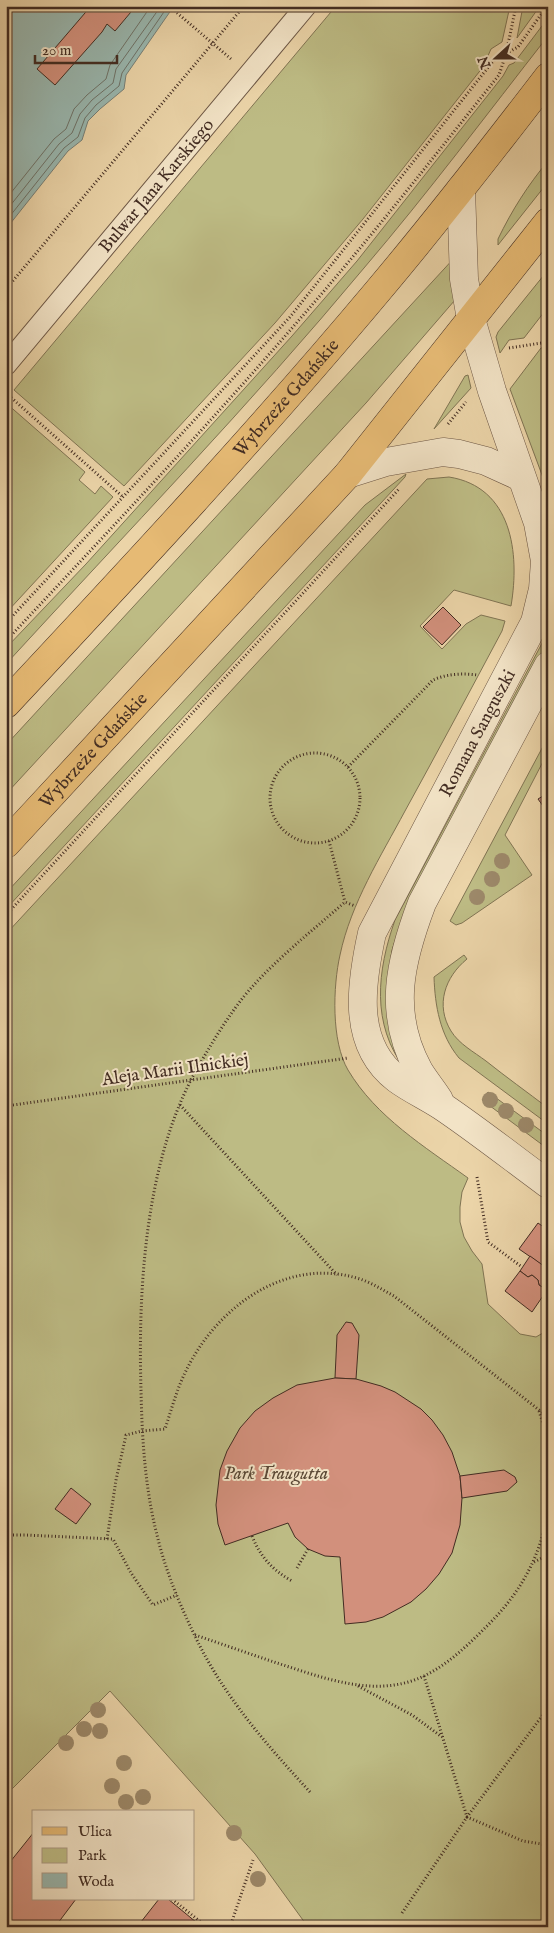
<svg xmlns="http://www.w3.org/2000/svg" width="554" height="1933" viewBox="0 0 554 1933" font-family="'IM FELL English',serif">
	<rect width="100%" height="100%" fill="#ebd4a8"/>
	<filter id="stains"><feTurbulence type="fractalNoise" baseFrequency=".004" numOctaves="4"/><feColorMatrix values="0 0 0 0 .2 0 0 0 0 .09 0 0 0 0 .02 0 0 0 .5 -.17"/></filter>
	<radialGradient id="worn" r=".72"><stop offset=".6" stop-color="#630" stop-opacity="0"/><stop offset="1" stop-color="#630" stop-opacity=".3"/></radialGradient>
	<!-- green -->
	<g fill="#bdbb84" stroke="#807453">
		<polygon points="336,6 510,6 502,42 491,49 483,67 363,219 275,323 124,486 14,390"/>
		<polygon points="523,6 540,6 517,38"/>
		<path d="M548,18V36C487,114 428,193 364,268C250,405 126,533 6,664V648L86,564L292,336L357,261L503,76L509,65L514,63Z"/>
		<path d="M548,161V182L498,245V239C512,210 528,185 548,161Z"/>
		<polygon points="456,256 455,300 366,403 6,794 6,745"/>
		<polygon points="548,270 548,307 524,338 509,340 500,353 496,337 498,332"/>
		<polygon points="548,347 548,491 510,389 541,348"/>
		<polygon points="468,375 471,388 434,429 465,376"/>
		<polygon points="6,403 85,472 79,480 95,494 101,486 113,497 6,613"/>
		<polygon points="406,474 405,477 6,909 6,893 365,505"/>
		<path d="M449,477C512,487 520,553 511,606L454,590L420,626L442,649L466,624L481,615L505,621L502,631C470,691 438,751 405,811C381,856 351,903 340,955C333,986 331,1041 348,1070C376,1117 425,1147 468,1178L462,1192L460,1207V1222L464,1237L472,1251L482,1264L488,1304L520,1334L536,1337L548,1330V1927H308L255,1854L110,1691L6,1795V934L427,479Z"/>
		<path d="M548,632V648L402,921L392,950L390,965L405,1069C371,1024 377,971 395,920Z"/>
		<polygon points="548,737 548,752 505,835 532,875 462,923 456,925 450,921"/>
		<path d="M464,955L467,959C445,977 435,1005 451,1031C459,1044 474,1052 486,1061C506,1077 527,1092 548,1108V1124L459,1058C440,1035 435,1006 434,977Z"/>
		<polygon points="488,1092 548,1136 548,1149 482,1100"/>
	</g>
	<!-- water -->
	<polygon fill="#99b7af" stroke="#767f77" points="6,6 174,6 126,75 124,89 100,109 88,121 82,140 68,151 6,229"/>
	<g fill="none" stroke-linecap="round" stroke-linejoin="round">
		<!-- shore -->
		<g stroke="#6e7268" stroke-width="1">
			<polyline points="6,199 54,139 66,129 74,109 87,95 106,79 110,65 151,6"/>
			<polyline points="6,211 59,144 72,133 80,114 92,100 113,83 116,69 161,6"/>
			<polyline points="6,221 64,148 78,137 85,118 96,105 119,86 122,73 168,6"/>
		</g>
	</g>
	<!-- building -->
	<g fill="#d2907c" stroke="#422c22">
		<polygon points="91,6 136,6 115,31 107,24 102,32 55,85 37,69"/>
		<polygon points="443,607 461,625 442,645 423,627"/>
		<polygon points="548,793 548,813 538,799"/>
		<polygon points="538,1223 548,1230 548,1269 519,1249"/>
		<polygon points="530,1256 548,1269 547,1290 539,1285 538,1280 532,1275 528,1277 520,1271"/>
		<polygon points="520,1271 528,1277 532,1275 538,1280 539,1285 547,1290 532,1312 505,1291"/>
		<polygon points="346,1322 352,1323 359,1335 356,1379 335,1378 337,1335"/>
		<polygon points="335,1378 356,1379 381,1386 395,1392 421,1409 432,1420 443,1435 452,1452 460,1476 462,1498 460,1525 452,1553 439,1574 426,1589 411,1602 383,1617 366,1622 345,1624 340,1557 325,1556 308,1549 295,1537 288,1523 225,1545 218,1524 216,1505 220,1470 227,1451 240,1428 255,1411 273,1398 297,1385"/>
		<polygon points="504,1470 515,1477 517,1482 507,1491 462,1498 460,1476"/>
		<polygon points="71,1488 91,1504 76,1524 55,1509"/>
		<polygon points="34,1832 34,1899 76,1899 55,1927 6,1927 6,1867"/>
		<polygon points="159,1899 168,1899 202,1927 137,1927"/>
	</g>
	<g fill="none" stroke-linecap="round" stroke-linejoin="round">
		<!-- pedestrian casing -->
		<g stroke="#6c5644" stroke-width="22">
			<g id="pedestrian">
				<path id="s1" d="M6,365L306,6"/>
			</g>
		</g>
		<!-- tertiary casing -->
		<g stroke="#6c5644" stroke-width="29">
			<g id="tertiary">
				<path d="M461,189L464,279L471,319L492,391L538,523L545,561L543,589L535,622L372,933C361,983 351,1044 397,1079C412,1090 430,1098 446,1109C481,1133 514,1159 548,1184"/>
				<polyline points="348,474 386,462 443,452 459,454 486,461 521,477"/>
				<path d="M439,1100C433,1090 425,1081 419,1071C387,1013 400,961 422,903L548,666"/>
			</g>
		</g>
		<!-- primary casing -->
		<g stroke="#422c22" stroke-width="29">
			<g id="primary">
				<path id="s2" d="M6,704C132,569 258,434 377,292C436,222 492,150 548,77"/>
				<path id="s3" d="M6,844L348,474L548,222"/>
			</g>
		</g>
		<!-- path -->
		<g stroke="#422c22" stroke-width="3" stroke-dasharray="1 2.5" stroke-linecap="butt">
			<polyline points="169,6 231,59"/>
			<polyline points="6,289 244,6"/>
			<polyline points="509,348 548,342"/>
			<polyline points="6,393 123,497"/>
			<polyline points="448,424 466,402"/>
			<polyline points="6,623 290,317 494,60 518,47 547,6"/>
			<path d="M6,641C105,535 204,430 299,320C368,241 433,158 499,75L506,54L516,6"/>
			<circle cx="315" cy="798" r="45"/>
			<path d="M348,767L433,680C446,674 463,673 477,675"/>
			<polyline points="329,841 345,902"/>
			<polyline points="6,915 399,489"/>
			<polyline points="180,1105 337,1275"/>
			<polyline points="6,1106 348,1058"/>
			<polyline points="477,1177 488,1242 522,1267"/>
			<polyline points="539,1411 548,1439"/>
			<polyline points="6,1535 25,1535 113,1539 131,1573 153,1605 177,1595"/>
			<path d="M252,1536C260,1556 272,1570 292,1581"/>
			<path d="M107,1539L116,1480L126,1435L142,1431L165,1429C171,1411 176,1392 184,1375C214,1309 285,1255 360,1279C372,1283 383,1290 394,1296L548,1417"/>
			<polyline points="534,1562 548,1555"/>
			<polyline points="297,1568 308,1549"/>
			<path d="M195,1635C222,1644 250,1654 277,1663C324,1678 376,1699 424,1676C449,1664 470,1643 489,1624C521,1592 542,1554 548,1509"/>
			<polyline points="424,1676 467,1817 548,1708"/>
			<polyline points="358,1686 412,1715 442,1737"/>
			<path d="M310,1792C265,1743 222,1694 194,1634C179,1603 165,1569 157,1535C145,1488 142,1439 141,1390C138,1291 145,1169 191,1080C206,1052 231,1010 252,987C280,956 313,930 345,902L355,906"/>
			<polyline points="172,1899 207,1927"/>
			<polyline points="402,1913 467,1817 523,1841 548,1845"/>
			<polyline points="230,1927 253,1860"/>
			<polyline points="299,1927 301,1924"/>
			<polyline points="542,1927 548,1915"/>
		</g>
		<!-- pedestrian -->
		<use href="#pedestrian" stroke="#f2e3c6" stroke-width="20"/>
		<!-- tertiary -->
		<use href="#tertiary" stroke="#f2e3c6" stroke-width="28"/>
		<!-- primary -->
		<use href="#primary" stroke="#e6ba74" stroke-width="28"/>
	</g>
	<!-- trees -->
	<g fill="#9c8869">
		<circle cx="502" cy="861" r="8"/>
		<circle cx="492" cy="879" r="8"/>
		<circle cx="477" cy="897" r="8"/>
		<circle cx="490" cy="1100" r="8"/>
		<circle cx="506" cy="1111" r="8"/>
		<circle cx="526" cy="1125" r="8"/>
		<circle cx="98" cy="1710" r="8"/>
		<circle cx="84" cy="1729" r="8"/>
		<circle cx="100" cy="1731" r="8"/>
		<circle cx="66" cy="1743" r="8"/>
		<circle cx="124" cy="1763" r="8"/>
		<circle cx="112" cy="1786" r="8"/>
		<circle cx="143" cy="1797" r="8"/>
		<circle cx="126" cy="1802" r="8"/>
		<circle cx="234" cy="1833" r="8"/>
		<circle cx="258" cy="1879" r="8"/>
	</g>
	<g text-anchor="middle" stroke-width="4" stroke-linejoin="round" paint-order="stroke">
		<!-- street labels -->
		<g font-size="18" fill="#422c22" stroke="#f2e3c6">
			<text dy="6" stroke="none"><textPath href="#s1" startOffset="234">Bulwar Jana Karskiego</textPath></text>
			<text dy="6" stroke="none"><textPath href="#s2" startOffset="415">Wybrzeże Gdańskie</textPath></text>
			<text transform="translate(477 733) rotate(-62)" y="6">Romana Sanguszki</text>
			<text dy="6" stroke="none"><textPath href="#s3" startOffset="128">Wybrzeże Gdańskie</textPath></text>
			<text transform="translate(175 1069) rotate(-8)" y="6">Aleja Marii Ilnickiej</text>
		</g>
		<!-- park labels -->
		<g font-size="18" font-style="italic" fill="#5b4936" stroke="#f2e3c6">
			<text x="276" y="1479">Park Traugutta</text>
		</g>
	</g>
	<!-- margin -->
	<rect width="554" height="1933" fill="none" stroke="#ebd4a8" stroke-width="25"/>
	<rect x="8" y="8" width="539" height="1918" fill="none" stroke="#422c22" stroke-width="2.5"/>
	<rect x="12" y="12" width="529" height="1908" fill="none" stroke="#422c22"/>
	<!-- legend -->
	<rect x="32" y="1810" width="162" height="90" fill="#f2e3c6" stroke="#ac9a84"/>
	<rect x="42" y="1827" width="25" height="8" fill="#e6ba74" stroke="#ac9a84"/>
	<text x="78" y="1836" font-size="15" fill="#422c22">Ulica</text>
	<rect x="42" y="1848" width="25" height="15" fill="#bdbb84" stroke="#ac9a84"/>
	<text x="78" y="1860" font-size="15" fill="#422c22">Park</text>
	<rect x="42" y="1873" width="25" height="15" fill="#99b7af" stroke="#ac9a84"/>
	<text x="78" y="1886" font-size="15" fill="#422c22">Woda</text>
	<!-- north arrow -->
	<g transform="translate(496 58) rotate(249)" stroke="#f2e3c6" stroke-width="4" paint-order="stroke">
	<path d="M0-4L9 19L0 12L-9 19Z" fill="#422c22"/>
	<text y="-8" font-size="14" font-weight="bold" text-anchor="middle" fill="#422c22">N</text>
	</g>
	<!-- scale -->
	<path d="M35 55v8h82v-8" fill="none" stroke="#422c22" stroke-width="2.5"/>
	<text x="42" y="55" font-size="15" fill="#422c22" stroke="#f2e3c6" stroke-width="4" paint-order="stroke">20 m</text>
	<rect width="100%" height="100%" filter="url(#stains)"/>
	<rect width="100%" height="100%" fill="url(#worn)"/>
</svg>
